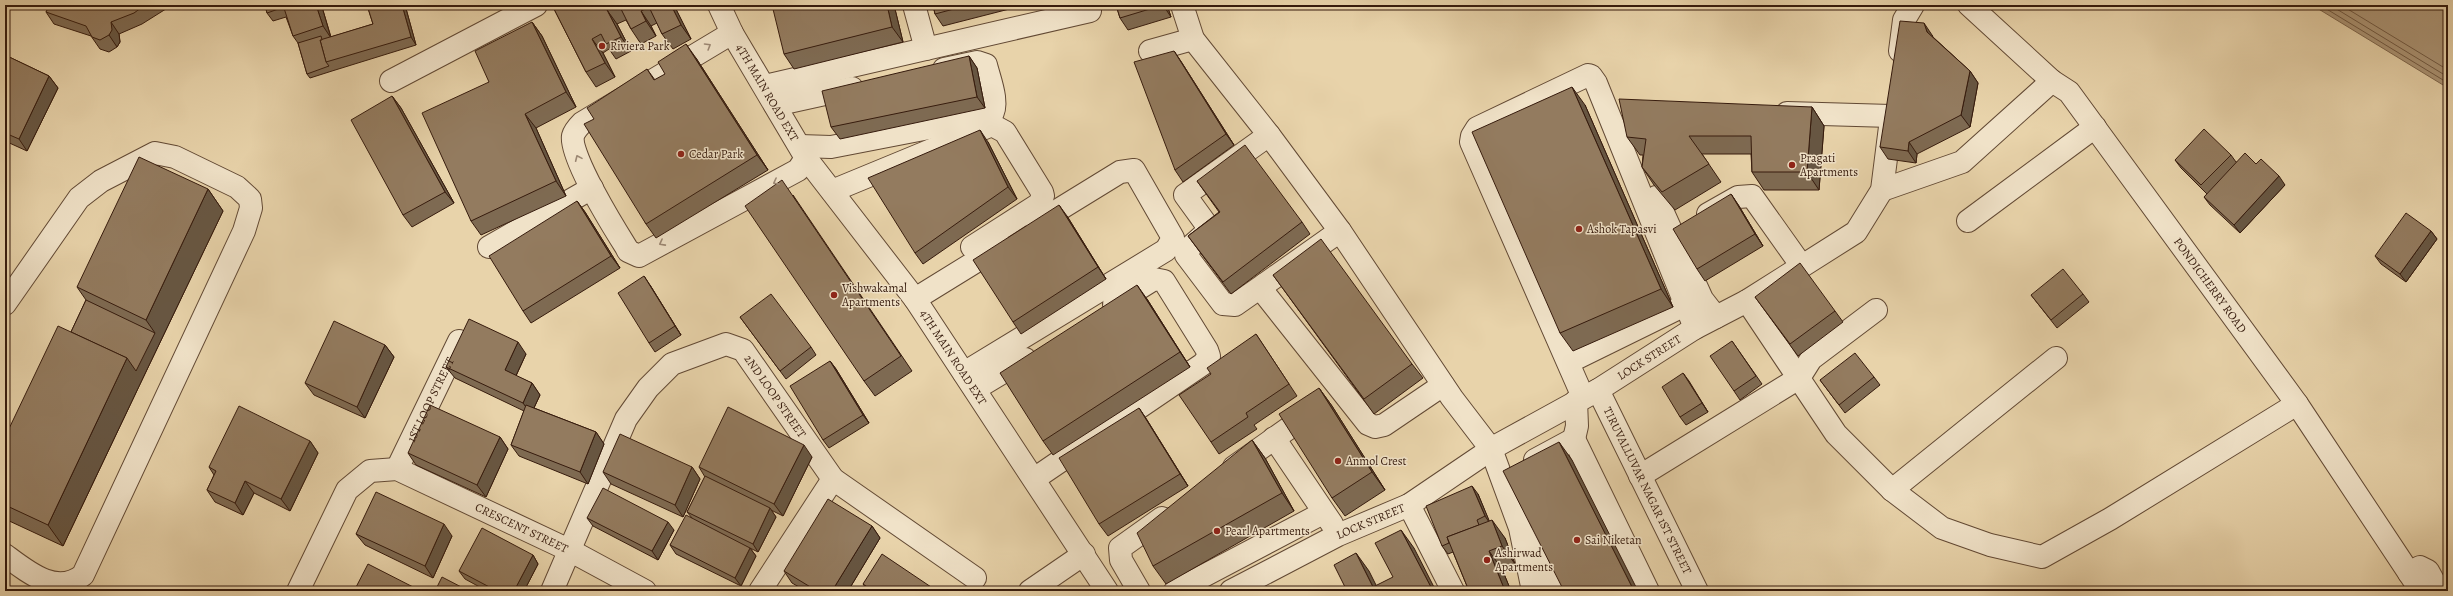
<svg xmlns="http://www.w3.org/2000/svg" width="2453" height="596" viewBox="0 0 2453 596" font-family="Alegreya,serif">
	<rect width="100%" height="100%" fill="#e8d3aa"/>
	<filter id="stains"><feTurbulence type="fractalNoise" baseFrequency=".005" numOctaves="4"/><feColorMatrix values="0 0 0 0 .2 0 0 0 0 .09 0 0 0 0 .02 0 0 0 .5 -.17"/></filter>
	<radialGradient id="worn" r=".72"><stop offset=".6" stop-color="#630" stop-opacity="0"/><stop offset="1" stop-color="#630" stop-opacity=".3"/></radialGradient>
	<!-- water -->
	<polygon fill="#ab9475" stroke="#7c644b" points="2312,5 2448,5 2448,88"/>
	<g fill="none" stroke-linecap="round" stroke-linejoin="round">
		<!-- shore -->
		<g stroke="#705841" stroke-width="1">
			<polyline points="2320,5 2448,83"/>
			<polyline points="2330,5 2448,77"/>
			<polyline points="2341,5 2448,70"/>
		</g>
		<!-- street casing -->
		<g stroke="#624934" stroke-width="24">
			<g id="street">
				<path id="s1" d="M719,5L732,33L806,158L915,299L1107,591"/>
				<polyline points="914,5 926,49"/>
				<polyline points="1182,5 1193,39 1269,135 1340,231 1452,398 1491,449 1520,528 1533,591"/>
				<path id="s2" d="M1969,5L2052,81L2069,92L2297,404L2421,591"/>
				<path d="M732,33L582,123C579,126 574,132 573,136C569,155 614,228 626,247L628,251L639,256L798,170L806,158"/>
				<polyline points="1150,51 1193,39"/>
				<polyline points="1900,51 1904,20 1913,5"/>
				<polyline points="391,81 536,5"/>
				<polyline points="765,86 1090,11"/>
				<polyline points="775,105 852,88"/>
				<polyline points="1787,113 1891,116"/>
				<path d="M800,146L831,147L991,116C1000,104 989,78 986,65L977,62L944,69"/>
				<polyline points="1882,190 1962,162 2052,81"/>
				<polyline points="832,191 992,125 1005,132 1042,192 1043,196 1039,204 972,247"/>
				<polyline points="1656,197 1702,299 1716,317"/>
				<polyline points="1708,214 1738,197 1752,196 1801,265"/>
				<polyline points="1968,221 2095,127"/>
				<polyline points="1340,231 1265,284 1265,294 1368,424 1375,427 1384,425 1443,385"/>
				<polyline points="489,247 592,188"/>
				<polyline points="1265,284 1235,305 1223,304 1186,255 1188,249 1206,233 1206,224 1185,195 1269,135"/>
				<polyline points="915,299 1001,246"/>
				<polyline points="1747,301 1836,434 1892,490 1942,528 1990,545 2042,557 2110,519 2297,404"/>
				<path d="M5,304L79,198L101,181L155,153L175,157L237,187L250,199L251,208L244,231L83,575C57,596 29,573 5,555"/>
				<polyline points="1569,362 1685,305"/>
				<polyline points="964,373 1166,250 1173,238 1134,170 1120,172 1037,223"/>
				<polyline points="975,389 1025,359"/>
				<path id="s3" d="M1598,390L1697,591"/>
				<polyline points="1583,397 1471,142 1472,136 1477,128 1588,75 1591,76 1596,83 1695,328"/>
				<polyline points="1274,438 1332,524"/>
				<polyline points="1574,439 1577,426 1576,401"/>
				<polyline points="1535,460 1574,439 1648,591"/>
				<polyline points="1234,467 1306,416"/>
				<path id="s4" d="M397,469L459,341"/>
				<polyline points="1640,476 1799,378 1811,359 1876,310"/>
				<polyline points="1034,479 1203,364 1209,356 1207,350 1164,281 1154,279 1114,304"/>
				<polyline points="1892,490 2056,358"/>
				<polyline points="1409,505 1453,591"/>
				<polyline points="1534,538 1555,591"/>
				<polyline points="2409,573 2420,567 2428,571 2439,591"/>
				<path id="s5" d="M298,591L347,490L370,471L397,469L571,551L645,591"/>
				<path id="s6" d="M552,591L626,419L648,388L672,364L726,344L743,350L833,479L975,578"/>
				<polyline points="760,591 833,479"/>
				<polyline points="1030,591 1084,554"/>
				<polyline points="1139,591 1121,560 1120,548 1162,518"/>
				<polyline points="1175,591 1323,513"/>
				<path id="s7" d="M1231,591L1338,535L1409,505L1496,446L1598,390L1695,328L1747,301L1856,232L1882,190L1890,127"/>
			</g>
		</g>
		<!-- street -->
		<use href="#street" stroke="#f0e2c8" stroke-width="22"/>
	</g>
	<!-- wall -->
	<g fill="#7e6a52" stroke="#361b0d">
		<polygon points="50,5 168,5 169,7 142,24 119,34 120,42 117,47 109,52 100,49 91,36 54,24 46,12"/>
		<polygon points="265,5 328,5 322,7 331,37 373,24 367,5 405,5 416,45 332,71 310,78 307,74 298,43 293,36 286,17 273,21 267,13"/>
		<polygon points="552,5 677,5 674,6 691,39 673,49 662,34 657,23 651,26 656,36 641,44 631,29 626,20 617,24 631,51 616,59 609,49 603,53 615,77 596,87 586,72"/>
		<polygon points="894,5 903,42 794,69 784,54"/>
		<polygon points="933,5 1025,5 943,26 935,14"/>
		<polygon points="1116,5 1167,5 1171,17 1128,30 1120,18"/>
		<polygon points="532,22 542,36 576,107 536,128 566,196 481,235 471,221 489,82"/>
		<polygon points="1932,35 1933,37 1970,71 1978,83 1970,127 1917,154 1916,163 1888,159 1880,147"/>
		<polygon points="1174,51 1182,63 1234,145 1183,182 1175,170"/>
		<polygon points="5,55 49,76 58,88 27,151 5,141"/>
		<polygon points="969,56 977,68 985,108 840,139 831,127"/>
		<polygon points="696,58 768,170 656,238 646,224 594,119 647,69 655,80"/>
		<polygon points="392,96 401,108 454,203 412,227 403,215"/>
		<polygon points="1585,105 1673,307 1573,351 1560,333"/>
		<polygon points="1812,107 1824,126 1819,190 1764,190 1752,172 1751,154 1702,154 1721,182 1675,210 1654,185 1642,167 1643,155 1640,155 1627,137"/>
		<polygon points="988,142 1017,199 923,264 915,253"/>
		<polygon points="2231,155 2236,162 2256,164 2285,185 2240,233 2210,205 2204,197 2207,194 2181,168 2175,160"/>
		<polygon points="1197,181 1302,222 1310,234 1231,294 1188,236 1219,212"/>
		<polygon points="208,189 223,211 142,380 63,546 5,519 5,437 71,332 86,300 77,287"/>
		<polygon points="1731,194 1739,206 1763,246 1705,281 1697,269"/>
		<polygon points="793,195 912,371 875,396 864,381"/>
		<polygon points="577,201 585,212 620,268 531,323 523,311"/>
		<polygon points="1067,216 1106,279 1021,334 1013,322"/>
		<polygon points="2431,231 2437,239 2406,282 2381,264 2375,256"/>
		<polygon points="1273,275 1412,364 1423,378 1374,414"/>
		<polygon points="650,285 681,335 655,352 649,343"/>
		<polygon points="2083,294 2089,302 2057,328 2031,295"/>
		<polygon points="1755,297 1835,311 1843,322 1798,356"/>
		<polygon points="1147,299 1190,367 1053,455 1043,441"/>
		<polygon points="740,317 811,347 816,355 786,379"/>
		<polygon points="1256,334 1297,396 1254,425 1257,429 1219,454 1211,442 1211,374"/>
		<polygon points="1732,341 1762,384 1740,400 1734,391"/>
		<polygon points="385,345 394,357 365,418 314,395 305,383"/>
		<polygon points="526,354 516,376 532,383 540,395 534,408 596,432 604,444 588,484 519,456 511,445 524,411 455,378 446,367"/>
		<polygon points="830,361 836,369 869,423 829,448 823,440"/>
		<polygon points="1683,373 1708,412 1686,425 1680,417"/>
		<polygon points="1874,377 1880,385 1845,413 1820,380"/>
		<polygon points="1319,388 1332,406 1385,490 1345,516 1332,498"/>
		<polygon points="1139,408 1147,420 1188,486 1108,536 1099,524"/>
		<polygon points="500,437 508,449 486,497 416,465 408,453"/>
		<polygon points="1252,440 1265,458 1294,511 1166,584 1153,566"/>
		<polygon points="310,441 318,453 290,511 254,493 243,515 215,502 207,490 214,475 209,467"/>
		<polygon points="812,457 783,516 771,510 776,517 758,552 750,548 756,556 741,586 676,554 670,545 692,518 687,512 705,477 699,467"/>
		<polygon points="692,467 700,479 683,517 611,484 603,472"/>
		<polygon points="1478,494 1489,521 1505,538 1515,564 1502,569 1511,591 1469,591 1453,552 1448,554 1442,546"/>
		<polygon points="587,518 674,530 658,560 593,526"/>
		<polygon points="872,526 880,538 848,591 806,591 792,583 784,571"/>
		<polygon points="356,534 452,536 433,578 365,545"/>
		<polygon points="533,555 538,564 524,591 487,591 465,579 459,571"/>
		<polygon points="863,584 937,591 868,591"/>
	</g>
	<!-- shaded-wall -->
	<g fill="#675642" stroke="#361b0d">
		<polygon points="316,5 320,5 322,7 331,38 323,26"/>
		<polygon points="402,5 405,5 416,45 411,37"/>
		<polygon points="671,5 674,5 691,39 681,25"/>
		<polygon points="887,5 894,5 903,42 892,27"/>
		<polygon points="1163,5 1167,5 1171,17"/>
		<polygon points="607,10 617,24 631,51 621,37"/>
		<polygon points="641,11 651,26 656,36 646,21"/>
		<polygon points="111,22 119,34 120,42 117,47 109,35"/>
		<polygon points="532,22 542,36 576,107 566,92"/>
		<polygon points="1924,23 1932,35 1935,44 1927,32"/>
		<polygon points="592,39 603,53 615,77 605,63"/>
		<polygon points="686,44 696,58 768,170 757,155"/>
		<polygon points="1174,51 1182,63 1234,145 1226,134"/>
		<polygon points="969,56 977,68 985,108 977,97"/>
		<polygon points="1970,71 1978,83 1970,127 1961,115"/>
		<polygon points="49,76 58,88 27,151 19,139"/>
		<polygon points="1572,87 1585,105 1673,307 1661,289"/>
		<polygon points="392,96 401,108 454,203 445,192"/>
		<polygon points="1812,107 1824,126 1819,190 1807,172"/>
		<polygon points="525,114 536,128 566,196 556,181"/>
		<polygon points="980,130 988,142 1017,199 1008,187"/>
		<polygon points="1909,142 1917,154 1916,163 1908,151"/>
		<polygon points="2279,176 2285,185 2240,233 2234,225"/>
		<polygon points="208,189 223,211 142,380 63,546 48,525 127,358 155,333 146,320"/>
		<polygon points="1731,194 1739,206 1763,246 1755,234"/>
		<polygon points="577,201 585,212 620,268 611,256"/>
		<polygon points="1059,205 1067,216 1106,279 1098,267"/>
		<polygon points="2431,231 2437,239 2406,282 2400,274"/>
		<polygon points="644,276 650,285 681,335 675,326"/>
		<polygon points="1137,285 1147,299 1190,367 1180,352"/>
		<polygon points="518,342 526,354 513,382 505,370"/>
		<polygon points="385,345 394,357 365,418 357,407"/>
		<polygon points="830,361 836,369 869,423 863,415"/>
		<polygon points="1683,373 1689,381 1708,412 1702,403"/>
		<polygon points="532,383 540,395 531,414 523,403"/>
		<polygon points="1319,388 1332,406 1385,490 1372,472"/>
		<polygon points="1139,408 1147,420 1188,486 1180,474"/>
		<polygon points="596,432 604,444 588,484 580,472"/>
		<polygon points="500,437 508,449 486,497 477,485"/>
		<polygon points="1252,440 1265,458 1294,511 1282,493"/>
		<polygon points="310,441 318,453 290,511 281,499"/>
		<polygon points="1559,442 1572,460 1638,591 1634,591"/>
		<polygon points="804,445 812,457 783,516 774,504"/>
		<polygon points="692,467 700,479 683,517 675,505"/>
		<polygon points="245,481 254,493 243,515 235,503"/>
		<polygon points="1472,486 1478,494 1491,525 1485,516"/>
		<polygon points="770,508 776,517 758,552 753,544"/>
		<polygon points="1492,520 1505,538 1515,564 1502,546"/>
		<polygon points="668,522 674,530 658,560 652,551"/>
		<polygon points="444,524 452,536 433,578 425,566"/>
		<polygon points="872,526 880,538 848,591 832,591"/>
		<polygon points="1401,530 1414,548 1436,591 1433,591"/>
		<polygon points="750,548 756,556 741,586 735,578"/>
		<polygon points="1489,551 1502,569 1511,591 1505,591"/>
		<polygon points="1356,553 1369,571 1379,591 1373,587"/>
		<polygon points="533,555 538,564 524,591 514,591"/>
	</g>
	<!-- building -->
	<g fill="#937b5f" stroke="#361b0d">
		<polygon points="50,5 145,5 134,13 111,22 112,30 109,35 100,40 92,37 86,26 46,12"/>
		<polygon points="265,5 283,5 284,7 267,13"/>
		<polygon points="283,5 316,5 323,26 293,36"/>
		<polygon points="367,5 402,5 411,37 326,62 320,40 373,24"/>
		<polygon points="552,5 617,5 607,10 621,37 606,44 601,34 592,39 605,63 586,72"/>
		<polygon points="619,5 671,5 681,25 662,34 649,7 641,11 646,21 631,29"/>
		<polygon points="772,5 887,5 892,27 784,54"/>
		<polygon points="933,5 969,5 935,14"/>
		<polygon points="1116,5 1163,5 1120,18"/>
		<polygon points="1900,21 1924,23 1927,32 1970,71 1961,115 1909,142 1908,151 1880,147"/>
		<polygon points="532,22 566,92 525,114 556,181 471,221 422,113 489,82 475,51"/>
		<polygon points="321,36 322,40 320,40 326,62 329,66 307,74 298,43"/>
		<polygon points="686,44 757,155 646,224 584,124 594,119 587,108 647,69 654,80 665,74 658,62"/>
		<polygon points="1174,51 1226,134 1175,170 1134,62"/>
		<polygon points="5,55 49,76 19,139 5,133"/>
		<polygon points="969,56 977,97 831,127 822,91"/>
		<polygon points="1572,87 1661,289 1560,333 1472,132"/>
		<polygon points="392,96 445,192 403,215 351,120"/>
		<polygon points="1619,99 1812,107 1807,172 1752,172 1751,136 1689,136 1709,164 1662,192 1642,167 1646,139 1627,137"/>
		<polygon points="2204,129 2231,155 2201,185 2175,160"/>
		<polygon points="980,130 1008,187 915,253 868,178"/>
		<polygon points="1245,145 1302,222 1223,282 1188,236 1220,212 1197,181"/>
		<polygon points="2245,153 2256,164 2261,159 2279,176 2234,225 2204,197"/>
		<polygon points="139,157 208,189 146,320 77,287"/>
		<polygon points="782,180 901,356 864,381 745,206"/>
		<polygon points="1731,194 1755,234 1697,269 1673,229"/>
		<polygon points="577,201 611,256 523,311 489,256"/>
		<polygon points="1059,205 1098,267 1013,322 973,260"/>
		<polygon points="2406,213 2431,231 2400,274 2375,256"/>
		<polygon points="1321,239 1412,364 1364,399 1273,275"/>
		<polygon points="1800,263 1835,311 1790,344 1755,297"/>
		<polygon points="2063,269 2083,294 2051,320 2031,295"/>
		<polygon points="644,276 675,326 649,343 618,293"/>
		<polygon points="1137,285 1180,352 1043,441 1000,373"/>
		<polygon points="771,294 811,347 780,371 740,317"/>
		<polygon points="86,300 155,333 136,371 127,358 71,332"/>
		<polygon points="469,319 518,342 505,370 532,383 523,403 446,367"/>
		<polygon points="334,321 385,345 357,407 305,383"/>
		<polygon points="58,326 127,358 48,525 5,505 5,437"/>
		<polygon points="1256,334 1289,384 1246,413 1248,417 1211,442 1179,395 1211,374 1207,368"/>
		<polygon points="1732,341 1756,376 1734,391 1710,356"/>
		<polygon points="1855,353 1874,377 1839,405 1820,380"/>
		<polygon points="830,361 863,415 823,440 790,386"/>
		<polygon points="1683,373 1702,403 1680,417 1662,387"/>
		<polygon points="1319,388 1372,472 1332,498 1279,414"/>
		<polygon points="430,405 500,437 477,485 408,453"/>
		<polygon points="526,405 596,432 580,472 511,445"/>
		<polygon points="239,406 310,441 281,499 245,481 235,503 207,490 216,471 209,467"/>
		<polygon points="728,407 804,445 774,504 699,467"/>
		<polygon points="1139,408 1180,474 1099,524 1059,458"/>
		<polygon points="620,434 692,467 675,505 603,472"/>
		<polygon points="1252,440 1282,493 1153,566 1137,533"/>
		<polygon points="1559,442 1634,591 1564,591 1503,471"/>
		<polygon points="705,476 770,508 753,544 687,512"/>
		<polygon points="1472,486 1485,516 1477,520 1479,525 1447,537 1449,543 1442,546 1426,506"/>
		<polygon points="603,488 668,522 652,551 587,518"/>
		<polygon points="376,492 444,524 425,566 356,534"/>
		<polygon points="828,499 872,526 832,591 817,591 784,571"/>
		<polygon points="686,515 750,548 735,578 670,545"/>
		<polygon points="1492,520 1502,546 1489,551 1505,591 1469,591 1447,537"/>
		<polygon points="482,528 533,555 514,591 497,591 459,571"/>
		<polygon points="1401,530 1433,591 1347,591 1334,565 1356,553 1373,587 1393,577 1375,543"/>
		<polygon points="882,554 937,591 873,591 863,584"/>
		<polygon points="368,564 417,589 416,591 354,591"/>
		<polygon points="442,577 469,591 435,591"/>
	</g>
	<!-- one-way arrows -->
	<defs><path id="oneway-chevron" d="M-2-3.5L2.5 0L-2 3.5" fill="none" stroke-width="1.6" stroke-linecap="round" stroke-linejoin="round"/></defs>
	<g stroke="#9c8874">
		<use href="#oneway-chevron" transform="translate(708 46) rotate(-31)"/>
		<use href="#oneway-chevron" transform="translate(578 158) rotate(-114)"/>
		<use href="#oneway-chevron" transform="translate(776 182) rotate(152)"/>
		<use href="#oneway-chevron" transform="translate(662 243) rotate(152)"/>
	</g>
	<!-- markers -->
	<g fill="#8f2418" stroke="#f0e2c8" stroke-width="1.5">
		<circle cx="602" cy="46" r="4"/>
		<circle cx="681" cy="154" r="4"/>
		<circle cx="1792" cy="165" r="4"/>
		<circle cx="1579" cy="229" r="4"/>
		<circle cx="834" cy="295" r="4"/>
		<circle cx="1338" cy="461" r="4"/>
		<circle cx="1217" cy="531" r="4"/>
		<circle cx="1577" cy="540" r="4"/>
		<circle cx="1487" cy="560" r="4"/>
	</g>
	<g text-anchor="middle" stroke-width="3" stroke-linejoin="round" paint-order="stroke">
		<!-- poi labels -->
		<g font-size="12" fill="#361b0d" stroke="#f0e2c8" text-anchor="start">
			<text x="610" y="50">Riviera Park</text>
			<text x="689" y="158">Cedar Park</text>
			<text x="1800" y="162">Pragati<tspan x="1800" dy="14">Apartments</tspan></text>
			<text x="1587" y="233">Ashok Tapasvi</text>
			<text x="842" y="292">Vishwakamal<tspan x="842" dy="14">Apartments</tspan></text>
			<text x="1346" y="465">Anmol Crest</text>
			<text x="1225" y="535">Pearl Apartments</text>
			<text x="1585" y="544">Sai Niketan</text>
			<text x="1495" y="557">Ashirwad<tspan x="1495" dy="14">Apartments</tspan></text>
		</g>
		<!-- street labels -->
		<g font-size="12" fill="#361b0d" stroke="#f0e2c8">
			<text dy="4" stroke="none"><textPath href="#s1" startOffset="100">4TH MAIN ROAD EXT</textPath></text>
			<text dy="4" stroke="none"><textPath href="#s2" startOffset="372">PONDICHERRY ROAD</textPath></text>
			<text dy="4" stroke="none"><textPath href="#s1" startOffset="424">4TH MAIN ROAD EXT</textPath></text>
			<text dy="4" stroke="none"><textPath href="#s7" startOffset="480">LOCK STREET</textPath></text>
			<text dy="4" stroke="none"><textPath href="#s6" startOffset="391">2ND LOOP STREET</textPath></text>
			<text dy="4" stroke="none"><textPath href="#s4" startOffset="77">1ST LOOP STREET</textPath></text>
			<text dy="4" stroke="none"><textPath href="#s3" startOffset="112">TIRUVALLUVAR NAGAR 1ST STREET</textPath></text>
			<text dy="4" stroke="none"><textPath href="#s7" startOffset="156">LOCK STREET</textPath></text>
			<text dy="4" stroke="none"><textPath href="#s5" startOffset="307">CRESCENT STREET</textPath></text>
		</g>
	</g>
	<!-- margin -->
	<rect width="2453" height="596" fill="none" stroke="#e8d3aa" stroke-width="20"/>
	<rect x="6" y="6" width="2441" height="584" fill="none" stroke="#361b0d" stroke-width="2"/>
	<rect x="10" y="10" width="2433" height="576" fill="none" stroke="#361b0d"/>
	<rect width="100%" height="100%" filter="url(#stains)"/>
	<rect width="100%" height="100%" fill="url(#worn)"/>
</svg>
